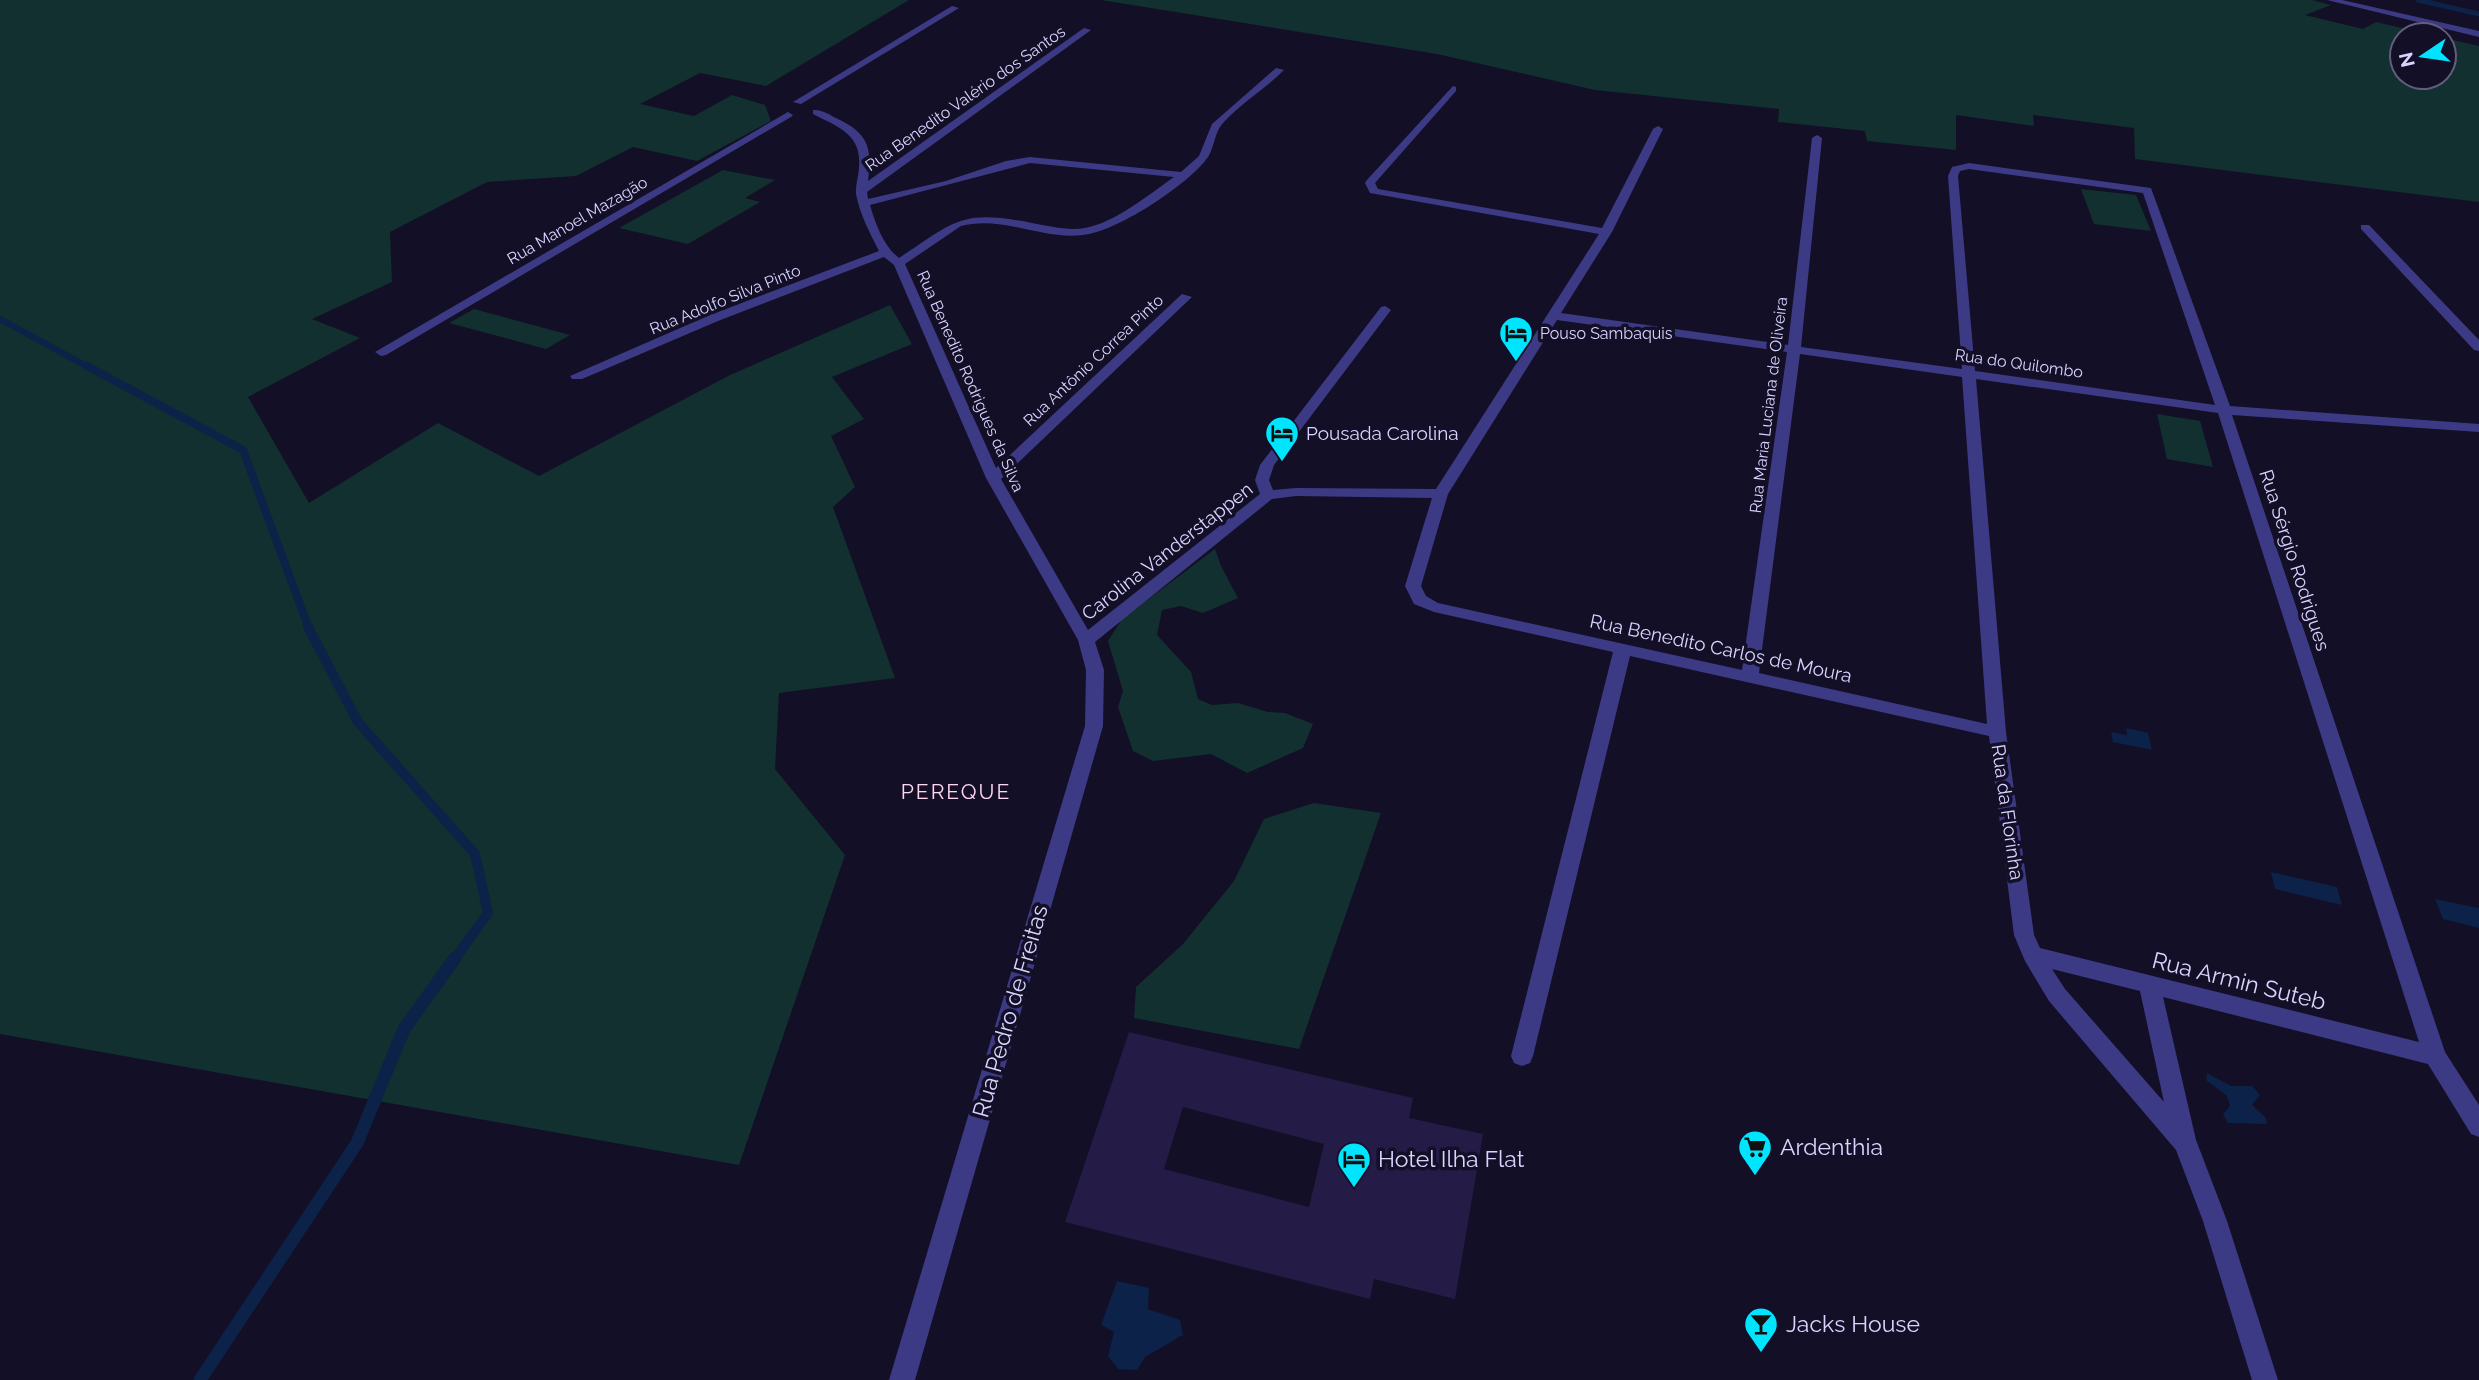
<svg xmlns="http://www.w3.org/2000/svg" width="2479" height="1380" viewBox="0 0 2479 1380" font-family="Raleway,sans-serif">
	<rect width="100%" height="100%" fill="#130f26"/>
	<!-- green -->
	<g fill="#12302f">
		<polygon points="0,0 909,0 766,86 700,73 640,104 694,116 732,95 765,105 771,121 697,161 633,147 576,176 487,182 390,232 392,282 312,319 360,338 248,397 309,503 438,423 539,476 730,375 890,305 912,344 832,377 864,419 831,436 855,487 833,507 895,678 779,693 775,769 845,855 739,1165 0,1034"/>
		<polygon points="1101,0 2312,0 2331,5 2305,15 2363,29 2376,22 2433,35 2402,35 2402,77 2444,77 2444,38 2479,46 2479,202 2135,159 2134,128 2033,115 2034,126 1956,115 1956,150 1867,141 1865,131 1778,122 1779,109 1595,90 1437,54"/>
		<polygon points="723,170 775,180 745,198 760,202 688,244 619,228"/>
		<polygon points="2081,189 2136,195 2151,231 2094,224"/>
		<polygon points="474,309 570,335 546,349 449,323"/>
		<polygon points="2157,414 2200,421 2213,467 2167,459"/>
		<polygon points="1215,549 1221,566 1238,598 1203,613 1181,606 1162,610 1157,635 1191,672 1198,699 1212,705 1238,703 1268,712 1285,713 1313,724 1303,748 1247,773 1211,754 1153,761 1133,751 1118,707 1123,691 1108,641 1122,619"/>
		<polygon points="1314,803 1381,813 1299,1049 1134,1018 1136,987 1183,944 1234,881 1264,819"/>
	</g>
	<!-- water -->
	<g fill="#0c2248">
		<polygon points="2126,728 2148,733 2152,750 2113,742 2111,732 2127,735"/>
		<polygon points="2271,872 2337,887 2342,905 2275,889"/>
		<polygon points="2435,899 2479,908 2479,928 2443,919"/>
		<polygon points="2207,1073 2231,1086 2252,1086 2260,1095 2252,1105 2266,1118 2267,1124 2228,1123 2223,1114 2230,1106 2227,1096 2206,1080"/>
		<polygon points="1117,1281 1149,1288 1148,1309 1180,1320 1183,1335 1145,1357 1137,1370 1118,1369 1108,1356 1114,1332 1101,1325"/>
	</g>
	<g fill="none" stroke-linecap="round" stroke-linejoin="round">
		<!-- stream-far4 -->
		<polyline stroke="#0c2248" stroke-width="5" points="2418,0 2479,14"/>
		<!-- stream-far3 -->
		<polyline stroke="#0c2248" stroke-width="6" points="0,319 90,368"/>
		<!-- stream-far2 -->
		<polyline stroke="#0c2248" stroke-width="8" points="87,366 243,450 309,629"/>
		<!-- stream-far1 -->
		<polyline stroke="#0c2248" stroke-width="10" points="308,627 358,722 475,854 488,913 454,960"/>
		<!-- stream -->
		<polyline stroke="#0c2248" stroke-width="13" points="200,1380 357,1143 404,1029 455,958"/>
	</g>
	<!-- building -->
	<path fill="#241b47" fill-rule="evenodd" d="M1129,1032L1413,1098L1409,1118L1483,1134L1455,1299L1374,1279L1370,1299L1065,1222ZM1183,1107L1324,1144L1309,1207L1164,1169Z"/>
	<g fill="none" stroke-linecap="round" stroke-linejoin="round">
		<!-- minor -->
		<g fill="#3d3a85" fill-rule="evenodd">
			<polygon points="2327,0 2342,0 2479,31 2479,37"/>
			<polygon points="952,6 959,8 801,104 793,102"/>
			<path d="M1084,28L1091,30L867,192L868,199L946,181L1006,161L1030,157L1181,172L1199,156L1212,124L1276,68L1284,70C1265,89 1241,103 1223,123C1213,134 1215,150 1205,161C1184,187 1116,232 1083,235C1042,240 1002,215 961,226L905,264L996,468L1182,294L1192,297L1001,479L1088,630L1260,494L1255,480L1260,465L1381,307L1385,306L1391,310L1274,465L1269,480L1273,490L1296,488L1436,489L1599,234L1370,193L1365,183L1366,181L1453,86L1456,87V91L1375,183L1378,189L1602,228L1653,129L1658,126L1663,129L1612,232L1561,313L1788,345L1812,138L1817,135L1822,138L1801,347L1962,369L1948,176L1952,167L1969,163L2151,188L2230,406L2479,424V432L2232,415L2445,1052L2479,1105V1137L2471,1134L2428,1064L2163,997L2196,1140L2227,1221L2278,1380H2252L2203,1221L2176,1150L2049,1001L2025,961L2014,935L1989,736L1630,656L1533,1056L1530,1063L1522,1066L1514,1063L1511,1056L1613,652L1434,612L1414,604L1405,586L1432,498L1296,496L1272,499L1095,642L1104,670L1103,726L915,1380H889L1085,726L1086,670L1078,640L986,478L894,265L884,257L718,321L582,379H572L570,376L710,315L879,251C870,233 860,215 856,194C855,185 859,176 859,167C862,134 838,127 813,114V110C822,109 830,115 838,119C869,134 872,148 868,181ZM1030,163L1174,177C1150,194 1114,223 1085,228C1068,231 1049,226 1032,223C962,209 956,220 899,258C884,247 875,223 870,205ZM1969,169L2143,193L2215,405L1975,371L1958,176L1960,171ZM1557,320L1787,352L1742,670L1438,603L1426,596L1421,586L1448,494ZM1800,354L1962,377L1987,724L1759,673ZM1976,379L2218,413L2419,1042L2040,948L2034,935L2006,732ZM2052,969L2140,991L2164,1102L2065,989Z"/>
			<polygon points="788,112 793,115 791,117 386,355 381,356 375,352"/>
			<polygon points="2361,225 2369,225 2479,340 2479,351 2474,350 2361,229"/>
		</g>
	</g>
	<!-- icons -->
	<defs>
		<g id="hotel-pin" transform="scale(1.75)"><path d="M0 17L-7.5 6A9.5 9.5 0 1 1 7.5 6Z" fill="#00e5ff" stroke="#130f26"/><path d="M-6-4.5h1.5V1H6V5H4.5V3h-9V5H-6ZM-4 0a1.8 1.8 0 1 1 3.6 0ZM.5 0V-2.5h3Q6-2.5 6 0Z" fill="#111"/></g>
		<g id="supermarket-pin" transform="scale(1.75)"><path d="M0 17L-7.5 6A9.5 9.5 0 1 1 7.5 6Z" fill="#00e5ff" stroke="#130f26"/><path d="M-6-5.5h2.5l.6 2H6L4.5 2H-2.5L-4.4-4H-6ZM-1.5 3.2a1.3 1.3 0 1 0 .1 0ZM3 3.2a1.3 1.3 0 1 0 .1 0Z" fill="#111"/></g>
		<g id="bar-pin" transform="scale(1.75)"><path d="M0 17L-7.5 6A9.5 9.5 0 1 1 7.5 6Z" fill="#00e5ff" stroke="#130f26"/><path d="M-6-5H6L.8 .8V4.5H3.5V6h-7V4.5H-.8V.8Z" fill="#111"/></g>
	</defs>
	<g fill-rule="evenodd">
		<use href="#hotel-pin" x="1516" y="333"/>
		<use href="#hotel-pin" x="1282" y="433"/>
		<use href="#supermarket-pin" x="1755" y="1147"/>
		<use href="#hotel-pin" x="1354" y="1159"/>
		<use href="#bar-pin" x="1761" y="1324"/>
	</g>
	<g text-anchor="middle" stroke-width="7" stroke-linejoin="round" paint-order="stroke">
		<!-- far-street labels -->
		<g font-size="16" fill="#d9d4ff" stroke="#130f26">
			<text transform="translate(965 98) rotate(-35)" y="6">Rua Benedito Valério dos Santos</text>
			<text transform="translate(577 220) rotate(-30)" y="6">Rua Manoel Mazagão</text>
			<text transform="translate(725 299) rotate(-22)" y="6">Rua Adolfo Silva Pinto</text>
			<text transform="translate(1093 360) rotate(-43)" y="6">Rua Antônio Correa Pinto</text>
			<text transform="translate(2019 363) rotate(8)" y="6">Rua do Quilombo</text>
			<text transform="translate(971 381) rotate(66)" y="6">Rua Benedito Rodrigues da Silva</text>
			<text transform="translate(1768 405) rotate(-83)" y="6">Rua Maria Luciana de Oliveira</text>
		</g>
		<!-- far-poi labels -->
		<g font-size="16" fill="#d9d4ff" stroke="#130f26" text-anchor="start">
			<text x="1540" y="339">Pouso Sambaquis</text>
		</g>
		<!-- poi labels -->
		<g font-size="19" fill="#d9d4ff" stroke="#130f26" text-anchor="start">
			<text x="1306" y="440">Pousada Carolina</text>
		</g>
		<!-- street labels -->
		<g font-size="19" fill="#d9d4ff" stroke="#130f26">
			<text transform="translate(1167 551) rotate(-38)" y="7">Carolina Vanderstappen</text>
			<text transform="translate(2295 560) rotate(72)" y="7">Rua Sérgio Rodrigues</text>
			<text transform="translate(1721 648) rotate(12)" y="7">Rua Benedito Carlos de Moura</text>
			<text transform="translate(2008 812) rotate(82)" y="7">Rua da Florinha</text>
		</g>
		<!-- neighbourhood labels -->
		<g font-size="21" letter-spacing="2" fill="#ffd6f0" stroke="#130f26">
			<text x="956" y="799">PEREQUE</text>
		</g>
		<!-- near-street labels -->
		<g font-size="23" fill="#d9d4ff" stroke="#130f26">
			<text transform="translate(2239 981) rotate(14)" y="8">Rua Armin Suteb</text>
			<text transform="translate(1010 1011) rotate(-74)" y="8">Rua Pedro de Freitas</text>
		</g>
		<!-- near-poi labels -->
		<g font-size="23" fill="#d9d4ff" stroke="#130f26" text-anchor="start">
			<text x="1780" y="1155">Ardenthia</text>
			<text x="1378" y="1167">Hotel Ilha Flat</text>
			<text x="1786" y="1332">Jacks House</text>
		</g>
	</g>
	<!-- north arrow -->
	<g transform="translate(2423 56) rotate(257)"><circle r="33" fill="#130f26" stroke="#625e7d" stroke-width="2"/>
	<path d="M0-5L12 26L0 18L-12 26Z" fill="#00e5ff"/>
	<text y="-10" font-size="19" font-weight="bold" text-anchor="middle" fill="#d9d4ff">N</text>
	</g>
</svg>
